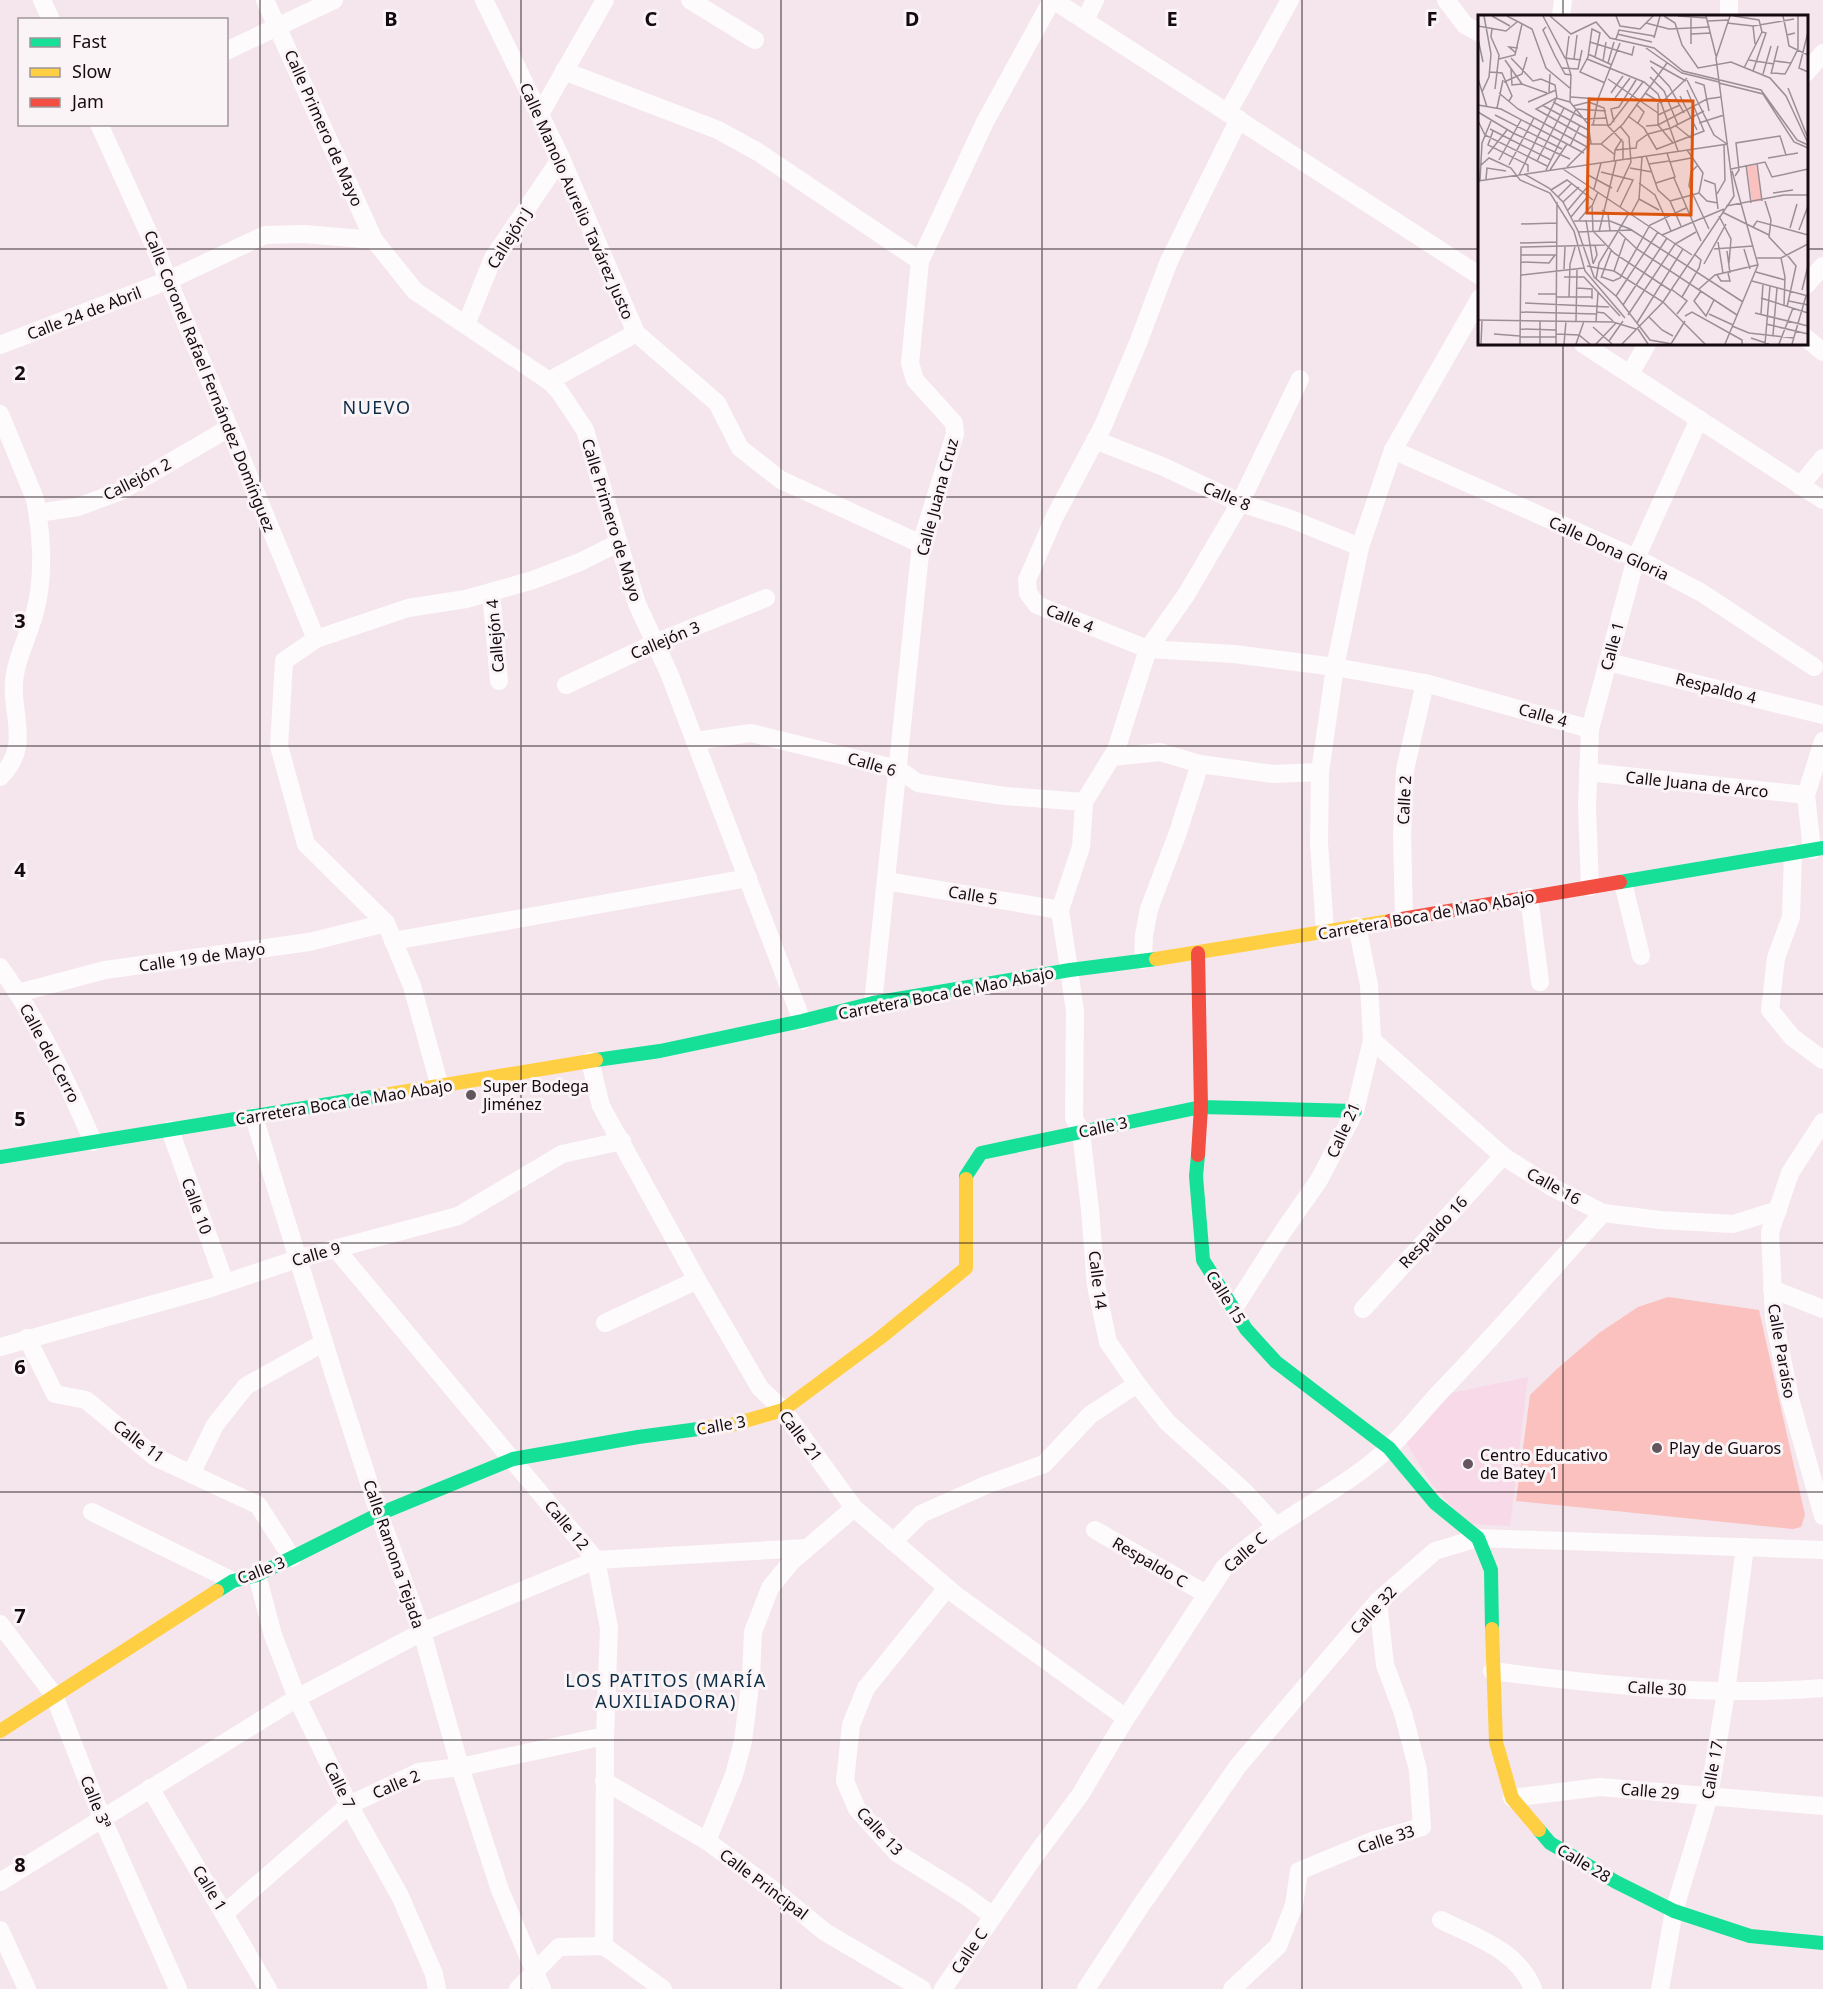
<svg xmlns="http://www.w3.org/2000/svg" width="1823" height="1989" viewBox="0 0 1823 1989" font-family="'Noto Sans',sans-serif">
	<rect width="100%" height="100%" fill="#f5e6ed"/>
	<!-- built -->
	<polygon fill="#f7d9e8" points="1528,1377 1510,1526 1468,1524 1433,1486 1405,1441 1446,1394"/>
	<!-- green -->
	<polygon fill="#fac1be" points="1668,1297 1759,1310 1805,1515 1801,1527 1793,1529 1516,1501 1530,1395 1558,1368 1599,1333 1638,1307"/>
	<g fill="none" stroke-linecap="round" stroke-linejoin="round">
		<!-- street -->
		<g stroke="#fefbfc" stroke-width="18">
			<polyline points="42,0 51,20"/>
			<polyline points="265,0 374,240 415,291 549,381 559,391 585,430 637,604 669,673 802,1021"/>
			<polyline points="484,0 561,158 636,333 717,403 740,448 781,480 921,544"/>
			<polyline points="690,0 755,40"/>
			<polyline points="1053,0 1480,276"/>
			<polyline points="1446,0 1465,25 1480,33"/>
			<polyline points="1729,0 1729,16"/>
			<polyline points="1561,16 1563,0"/>
			<polyline points="1085,20 1095,0"/>
			<polyline points="226,51 334,0"/>
			<polyline points="564,71 718,130 758,152 920,261"/>
			<polyline points="1806,73 1823,53"/>
			<polyline points="1228,112 1290,0"/>
			<polyline points="540,114 605,0"/>
			<polyline points="1239,119 1169,261 1138,343 1103,426 1055,516 1027,580 1028,593 1037,605 1148,649 1234,654 1335,667 1425,683 1590,729"/>
			<polyline points="99,124 153,243 316,639"/>
			<polyline points="1806,285 1823,266"/>
			<polyline points="466,325 493,258 561,158"/>
			<polyline points="1806,338 1823,352"/>
			<polyline points="1583,344 1823,500"/>
			<polyline points="0,345 169,280 265,235 304,234 374,240"/>
			<polyline points="1630,374 1647,344"/>
			<polyline points="549,381 636,333"/>
			<path d="M0,414L35,499C42,533 44,574 36,608C31,629 21,648 16,669C6,709 35,743 0,777"/>
			<polyline points="1095,440 1164,467 1240,503 1291,519 1360,547"/>
			<polyline points="1393,450 1636,558 1702,593 1814,667"/>
			<polyline points="1800,486 1823,458"/>
			<polyline points="38,513 78,507 121,491 229,428"/>
			<polyline points="491,592 499,681"/>
			<polyline points="1608,662 1823,715"/>
			<polyline points="566,685 655,643 766,598"/>
			<polyline points="695,741 751,733 898,769 918,783 1005,796 1084,802"/>
			<polyline points="1112,757 1160,752 1200,764 1273,774 1320,772"/>
			<polyline points="1588,772 1806,795"/>
			<polyline points="1812,850 1806,795 1823,741"/>
			<polyline points="1793,853 1791,917 1776,958 1770,1010 1792,1037 1823,1060"/>
			<polyline points="886,881 1060,910"/>
			<polyline points="1623,883 1641,956"/>
			<polyline points="1590,887 1587,806 1590,729 1636,558 1699,419"/>
			<polyline points="1529,897 1540,982"/>
			<polyline points="1404,918 1402,835 1405,770 1425,683"/>
			<polyline points="1325,932 1319,843 1320,772 1335,667 1360,547 1393,450 1480,298"/>
			<polyline points="393,941 748,878"/>
			<polyline points="1143,960 1144,935 1149,909 1177,835 1200,764"/>
			<path d="M0,967C39,1022 67,1081 93,1142"/>
			<polyline points="18,993 105,970 309,942 386,923"/>
			<polyline points="873,1003 921,544 955,434 954,423 915,380 910,363 920,261 985,122 1052,0"/>
			<polyline points="1372,1040 1503,1156 1550,1186 1603,1213 1660,1220 1733,1224 1778,1210"/>
			<polyline points="590,1061 601,1106 697,1280 760,1388 783,1410 854,1508 957,1596 1126,1718"/>
			<polyline points="440,1087 412,986 386,923 306,844 279,746 284,661 316,639 408,608 466,599 533,580 580,562 618,543"/>
			<polyline points="254,1117 335,1378 379,1514 422,1632 460,1767 500,1890 542,1989"/>
			<polyline points="1823,1122 1790,1173 1770,1232 1774,1318 1790,1399 1823,1516"/>
			<polyline points="170,1130 225,1283"/>
			<polyline points="336,1249 596,1560 609,1628 605,1736 604,1946"/>
			<polyline points="1772,1289 1823,1309"/>
			<polyline points="1234,1308 1284,1230 1319,1180 1355,1111 1372,1040 1369,985 1357,926"/>
			<polyline points="1363,1309 1503,1156"/>
			<polyline points="605,1323 697,1280"/>
			<polyline points="27,1338 55,1394 86,1400 155,1457 258,1505 292,1558"/>
			<polyline points="0,1347 211,1288 297,1259 458,1216 562,1154 622,1141"/>
			<polyline points="191,1474 215,1425 246,1386 323,1343"/>
			<polyline points="92,1512 233,1581"/>
			<polyline points="1276,1526 1245,1492 1167,1422 1137,1384 1108,1342 1096,1285 1090,1210 1081,1132 1074,1118 1075,1011 1060,910 1081,847 1084,802 1116,750 1148,649 1186,595 1240,503 1300,379"/>
			<polyline points="1095,1530 1206,1594"/>
			<polyline points="893,1542 921,1514 986,1485 1044,1464 1090,1415 1137,1384"/>
			<polyline points="257,1575 273,1635 297,1698 349,1805 400,1896 434,1974 437,1989"/>
			<polyline points="947,1588 866,1688 851,1725 845,1781 857,1809 897,1853 963,1894 993,1916"/>
			<polyline points="0,1624 54,1695 102,1818 178,1989"/>
			<path d="M1492,1671C1602,1685 1712,1697 1823,1688"/>
			<polyline points="604,1781 707,1841 776,1892 825,1932 922,1989"/>
			<polyline points="150,1788 268,1989"/>
			<polyline points="1512,1798 1600,1787 1823,1806"/>
			<polyline points="707,1841 734,1775 743,1741 751,1677 753,1632 770,1588 791,1562 854,1508"/>
			<polyline points="0,1882 297,1698 422,1632 596,1560 807,1548"/>
			<polyline points="225,1913 349,1805 419,1772 460,1767 605,1736"/>
			<path d="M1441,1920C1475,1937 1518,1950 1533,1989"/>
			<polyline points="0,1930 27,1989"/>
			<polyline points="518,1989 559,1947 604,1946 663,1989"/>
			<path d="M943,1989L1034,1857L1080,1795L1126,1718L1224,1568C1273,1520 1339,1494 1389,1448C1408,1430 1424,1409 1441,1391C1497,1333 1549,1272 1603,1213"/>
			<polyline points="1086,1989 1142,1904 1238,1766 1378,1601 1435,1551 1478,1538 1823,1550"/>
			<polyline points="1232,1989 1278,1946 1294,1905 1299,1871 1372,1841 1422,1827 1418,1770 1403,1713 1385,1665 1378,1601"/>
			<polyline points="1660,1989 1674,1911 1709,1796 1726,1692 1745,1547"/>
		</g>
		<!-- fast -->
		<g stroke="#16e098" stroke-width="14">
			<polyline points="1620,882 1823,848"/>
			<polyline points="596,1060 660,1051 802,1021 873,1003 1070,970 1156,959"/>
			<polyline points="1198,1155 1196,1176 1203,1260 1246,1329 1276,1362 1389,1448 1435,1503 1478,1538 1491,1570 1492,1629"/>
			<polyline points="0,1157 378,1096"/>
			<polyline points="966,1179 966,1176 981,1153 1201,1107 1355,1111"/>
			<polyline points="217,1591 233,1581 257,1575 379,1514 513,1459 638,1437 706,1428"/>
			<polyline points="1539,1830 1550,1843 1616,1882 1674,1911 1750,1936 1823,1943"/>
		</g>
		<!-- slow -->
		<g stroke="#ffcf43" stroke-width="14">
			<polyline points="1156,959 1390,921"/>
			<polyline points="378,1096 596,1060"/>
			<polyline points="706,1428 731,1425 783,1410 880,1338 966,1268 966,1179"/>
			<polyline points="1492,1629 1496,1742 1512,1798 1539,1830"/>
			<polyline points="0,1731 217,1591"/>
		</g>
		<!-- jam -->
		<g stroke="#f24e42" stroke-width="14">
			<polyline points="1390,921 1620,882"/>
			<polyline points="1198,1155 1201,1107 1198,953"/>
		</g>
	</g>
	<!-- grid -->
	<path fill="none" stroke="#140a0f" stroke-width="1.5" stroke-opacity="0.55" d="M260,0V1989M521,0V1989M781,0V1989M1042,0V1989M1302,0V1989M1563,0V16M0,249H1480M1806,249H1823M1563,344V1989M0,497H1823M0,746H1823M0,994H1823M0,1243H1823M0,1492H1823M0,1740H1823"/>
	<!-- markers -->
	<g fill="#63575d" stroke="#fbf4f7" stroke-width="2">
		<circle cx="471" cy="1095" r="6"/>
		<circle cx="1657" cy="1448" r="6"/>
		<circle cx="1468" cy="1464" r="6"/>
	</g>
	<g text-anchor="middle" stroke-width="6" stroke-linejoin="round" paint-order="stroke">
		<!-- street labels -->
		<g font-size="16" fill="#140a0f" stroke="#fbf4f7">
			<text transform="translate(324 128) rotate(66)" y="6">Calle Primero de Mayo</text>
			<text transform="translate(577 201) rotate(66)" y="6">Calle Manolo Aurelio Tavárez Justo</text>
			<text transform="translate(509 238) rotate(-58)" y="6">Callejón J</text>
			<text transform="translate(84 313) rotate(-21)" y="6">Calle 24 de Abril</text>
			<text transform="translate(210 381) rotate(68)" y="6">Calle Coronel Rafael Fernández Domínguez</text>
			<text transform="translate(137 479) rotate(-27)" y="6">Callejón 2</text>
			<text transform="translate(1227 496) rotate(23)" y="6">Calle 8</text>
			<text transform="translate(937 497) rotate(-75)" y="6">Calle Juana Cruz</text>
			<text transform="translate(612 520) rotate(73)" y="6">Calle Primero de Mayo</text>
			<text transform="translate(1609 548) rotate(25)" y="6">Calle Dona Gloria</text>
			<text transform="translate(1070 618) rotate(22)" y="6">Calle 4</text>
			<text transform="translate(495 636) rotate(-95)" y="6">Callejón 4</text>
			<text transform="translate(665 640) rotate(-23)" y="6">Callejón 3</text>
			<text transform="translate(1612 646) rotate(-75)" y="6">Calle 1</text>
			<text transform="translate(1716 688) rotate(14)" y="6">Respaldo 4</text>
			<text transform="translate(1543 715) rotate(16)" y="6">Calle 4</text>
			<text transform="translate(872 764) rotate(16)" y="6">Calle 6</text>
			<text transform="translate(1697 784) rotate(6)" y="6">Calle Juana de Arco</text>
			<text transform="translate(1404 800) rotate(-87)" y="6">Calle 2</text>
			<text transform="translate(973 895) rotate(9)" y="6">Calle 5</text>
			<text transform="translate(1426 915) rotate(-10)" y="6">Carretera Boca de Mao Abajo</text>
			<text transform="translate(202 957) rotate(-8)" y="6">Calle 19 de Mayo</text>
			<text transform="translate(946 993) rotate(-11)" y="6">Carretera Boca de Mao Abajo</text>
			<text transform="translate(50 1053) rotate(62)" y="6">Calle del Cerro</text>
			<text transform="translate(344 1102) rotate(-9)" y="6">Carretera Boca de Mao Abajo</text>
			<text transform="translate(1103 1127) rotate(-12)" y="6">Calle 3</text>
			<text transform="translate(1343 1130) rotate(-66)" y="6">Calle 21</text>
			<text transform="translate(1554 1186) rotate(29)" y="6">Calle 16</text>
			<text transform="translate(197 1206) rotate(70)" y="6">Calle 10</text>
			<text transform="translate(1433 1232) rotate(-47)" y="6">Respaldo 16</text>
			<text transform="translate(316 1254) rotate(-16)" y="6">Calle 9</text>
			<text transform="translate(1098 1280) rotate(83)" y="6">Calle 14</text>
			<text transform="translate(1226 1297) rotate(58)" y="6">Calle 15</text>
			<text transform="translate(1782 1351) rotate(80)" y="6">Calle Paraíso</text>
			<text transform="translate(721 1425) rotate(-10)" y="6">Calle 3</text>
			<text transform="translate(801 1436) rotate(53)" y="6">Calle 21</text>
			<text transform="translate(139 1441) rotate(37)" y="6">Calle 11</text>
			<text transform="translate(567 1525) rotate(50)" y="6">Calle 12</text>
			<text transform="translate(1245 1552) rotate(-41)" y="6">Calle C</text>
			<text transform="translate(394 1554) rotate(71)" y="6">Calle Ramona Tejada</text>
			<text transform="translate(1150 1562) rotate(30)" y="6">Respaldo C</text>
			<text transform="translate(261 1570) rotate(-21)" y="6">Calle 3</text>
			<text transform="translate(1373 1610) rotate(-47)" y="6">Calle 32</text>
			<text transform="translate(1657 1688) rotate(3)" y="6">Calle 30</text>
			<text transform="translate(1712 1770) rotate(-80)" y="6">Calle 17</text>
			<text transform="translate(396 1784) rotate(-23)" y="6">Calle 2</text>
			<text transform="translate(340 1785) rotate(64)" y="6">Calle 7</text>
			<text transform="translate(1650 1791) rotate(5)" y="6">Calle 29</text>
			<text transform="translate(96 1802) rotate(68)" y="6">Calle 3ª</text>
			<text transform="translate(880 1831) rotate(47)" y="6">Calle 13</text>
			<text transform="translate(1386 1839) rotate(-18)" y="6">Calle 33</text>
			<text transform="translate(1584 1863) rotate(31)" y="6">Calle 28</text>
			<text transform="translate(764 1884) rotate(37)" y="6">Calle Principal</text>
			<text transform="translate(210 1888) rotate(59)" y="6">Calle 1</text>
			<text transform="translate(969 1951) rotate(-56)" y="6">Calle C</text>
		</g>
		<!-- poi labels -->
		<g font-size="16" fill="#140a0f" stroke="#fbf4f7" text-anchor="start">
			<text x="483" y="1092">Super Bodega<tspan x="483" dy="18">Jiménez</tspan></text>
			<text x="1669" y="1454">Play de Guaros</text>
			<text x="1480" y="1461">Centro Educativo<tspan x="1480" dy="18">de Batey 1</tspan></text>
		</g>
		<!-- neighbourhood labels -->
		<g font-size="18" letter-spacing="1.5" fill="#0d2d47" stroke="#fbf4f7">
			<text x="377" y="414">NUEVO</text>
			<text x="666" y="1687">LOS PATITOS (MARÍA<tspan x="666" dy="21">AUXILIADORA)</tspan></text>
		</g>
	</g>
	<!-- overview -->
	<g transform="translate(1478 15)">
		<rect width="330" height="330" fill="#f5e6ed"/>
		<path d="M278,149L284,186L274,187L269,151Z" fill="#fac1be"/>
		<path fill="none" stroke="#9b8e94" stroke-width="1.5" d="M14,1L32,11M29,1L54,14L68,53L93,74M65,1L87,43L103,45M72,1L93,19L118,7L132,23L176,33L205,56L283,75L319,125L330,130M138,1L142,11L162,14L175,1M186,1L197,8L204,30L220,53L253,47L292,63L308,81L330,128M200,1L229,3M228,1L238,41M256,1L281,5L284,17L288,18L275,56M305,1L309,20L317,18M213,2V29M230,6L250,5M168,8L191,14L232,12M249,8L275,11L316,4M0,11L28,16L39,7M275,11L277,29M68,12L65,15L77,41L87,59L93,60M14,13L13,22L21,40L17,74M330,17L321,53L330,57M139,19L174,27M213,19L233,18M309,20L311,31L330,40M176,23L182,1M0,24L5,47M138,24L141,15L176,21M112,27L154,40L156,31M168,33L204,58L241,67M38,38L31,32L40,33M110,39L134,50M117,42L122,18L114,14L110,42L102,57L127,68M33,43L55,66L63,64L77,70L79,83M21,44L37,40L44,9M96,44L99,20M109,44L166,67L180,79L200,136M27,45L44,69L69,78M271,45L296,49M125,46L128,27M172,46L208,66M130,48L136,27M313,48L320,34V1M173,52L191,71L206,98M33,53L34,70L44,69M84,53L100,54L104,35M266,53L284,17M12,57L24,58L34,81L31,86M294,58L307,59L313,48L297,46M285,59L293,31M293,59L300,31M172,62L186,76L200,110M0,64L9,92M130,64L180,98M209,65L236,120L249,129M26,67L44,59L49,42M217,67L226,70L231,96M241,68L285,79L316,127L330,133M310,73L329,121M4,77L11,62L13,39L6,1M71,77L72,59M21,78L40,94L111,133M133,78L145,61M167,78L183,88L209,63M202,81L219,115M93,82L120,84M137,83L152,63M50,87L78,75M75,87L105,103M92,87L78,83L58,94L113,125M180,88V110L195,128M158,89L166,97L160,108M0,90L23,94L106,138M64,90L110,115M95,91L111,87L126,93L130,111L145,127V144M19,93L25,65M0,97L35,118L92,144M17,100L84,134M180,100L202,90M150,101L166,113L179,135M106,104L129,103M0,106L7,120L69,151M136,107L133,94L141,92L158,65M221,108L246,100M113,110H132L165,67M115,110L120,84L142,28M168,111L180,110L229,84L243,82M198,111L213,123M12,114L73,145M15,116L10,130L50,150V157M113,129H123L136,139M123,129L145,109L189,48M92,131L102,110M179,134L226,116L209,75M137,135L158,133L159,127L170,119L193,113L226,96M209,135L225,158L221,178M10,139L29,115M168,141L180,175L192,186L203,211M290,143L320,138M21,145L43,105M59,146L86,93M136,146L137,135L144,124M192,147L213,143M279,148L284,186M171,149L191,146M31,150L56,103M268,150L273,188M2,151L11,143L33,153L42,165L72,178L96,216L107,256L147,303M219,151L213,157L211,171L231,214M89,152L113,128L110,109L92,87L93,60L88,44L91,21M152,153L174,157M85,154L214,240M253,154L287,147L294,162L330,154M68,155L98,94L128,96M72,155L89,129M123,157L155,165L142,192M46,159L71,173L85,187L100,216L116,262L139,282L172,325L194,329M41,160L78,84M110,160L134,173M257,161L261,155L258,128L302,121L308,140M196,163L223,226M8,164L9,153L28,156M2,165L4,128L13,106M226,165L237,169L240,194M0,166L250,129M161,168L177,180L193,216M178,168L197,162L189,138M116,174L123,148M73,175L89,165L115,185M120,177L114,191L115,216L136,238L192,275M139,177L153,147L151,122L142,111M221,178L229,186L240,188M295,178L315,175M239,179L247,165L246,130M80,182L94,168M161,184L181,195M192,186L221,178M287,186L293,205L291,222L309,241M85,187L101,172M248,191L306,180H330M90,195L111,170M124,195L130,199L132,216M244,197L291,220M153,199L161,184L164,142M241,201L253,224L251,248M93,202L111,180M101,205L113,191M108,205L115,248M96,206H132L152,214L265,287M43,209L79,208M275,212L279,206L330,220M312,213L319,189M321,215L330,191M100,217L154,215M121,217L138,146M141,217L159,234L259,300M184,220L246,194M240,227L245,258M42,228L79,227M236,234L275,231M266,234L272,254M249,236L252,258M43,240H79M279,243H303L330,229M303,243L307,262L306,290M43,247L71,248L77,240M115,249L119,240L117,230M226,249L248,209M109,251L136,256L185,287L227,329M86,254L87,232M136,256L147,224M278,257L307,265M43,260L106,253M239,260L243,266H252L250,258M86,262H106L142,301M124,262L135,266L142,263L172,210L208,193M123,263L133,236M118,264L121,248L151,198M274,266L330,281M99,273L114,274V284M193,274L209,286L199,299M221,274L237,260L279,250M324,275L330,251M223,276L216,286L228,301L236,285M60,279H79M138,281L180,217M79,282H114M91,282L92,249L97,232M204,282L221,253L223,245L216,239M283,283L330,298M311,286L330,290M47,288L131,292M145,290L189,223M309,292L318,251L310,241M42,297L118,299M118,297L126,298L135,306M277,298L330,311M231,299L255,310M283,299L285,269M150,300L197,229L218,217M207,301L214,297L264,325V329M171,302L184,315L195,321M0,305L135,307L158,314M98,306L99,255M118,307L120,278M159,308L205,234M288,309L330,319M254,311L271,318L316,323M115,312L134,329M42,314L78,315M160,314L170,329M16,319L42,321M78,319L101,320L112,329M295,320L299,273M42,322H78M273,323L291,329M131,326L145,306M3,329L4,305M42,329L43,232L127,230M62,329V306M78,329L79,187M86,329L88,306M98,329L106,306M118,329L138,308M144,329L185,287L256,181L238,43L252,1M193,329L207,306M247,329L280,250L254,156M287,329L292,271M301,329L315,293M314,329L328,281"/>
		<path fill="#dd550c" fill-opacity="0.15" stroke="#dd550c" stroke-width="3" d="M111,84L215,86L213,200L109,198Z"/>
		<rect width="330" height="330" fill="none" stroke="#140a0f" stroke-width="3"/>
	</g>
	<g font-size="20" text-anchor="middle" font-weight="bold" fill="#140a0f" stroke="#fbf4f7" stroke-width="6" stroke-linejoin="round" paint-order="stroke">
		<text x="391" y="26">B</text>
		<text x="651" y="26">C</text>
		<text x="912" y="26">D</text>
		<text x="1172" y="26">E</text>
		<text x="1432" y="26">F</text>
		<text x="20" y="380">2</text>
		<text x="20" y="628">3</text>
		<text x="20" y="877">4</text>
		<text x="20" y="1126">5</text>
		<text x="20" y="1374">6</text>
		<text x="20" y="1623">7</text>
		<text x="20" y="1872">8</text>
	</g>
	<!-- legend -->
	<rect x="18" y="18" width="210" height="108" fill="#fbf4f7" stroke="#9f969a" stroke-width="1.5"/>
	<rect x="30" y="38" width="30" height="9" fill="#16e098" stroke="#9f969a" stroke-width="1.5"/>
	<text x="72" y="48" font-size="18" fill="#140a0f">Fast</text>
	<rect x="30" y="68" width="30" height="9" fill="#ffcf43" stroke="#9f969a" stroke-width="1.5"/>
	<text x="72" y="78" font-size="18" fill="#140a0f">Slow</text>
	<rect x="30" y="98" width="30" height="9" fill="#f24e42" stroke="#9f969a" stroke-width="1.5"/>
	<text x="72" y="108" font-size="18" fill="#140a0f">Jam</text>
</svg>
